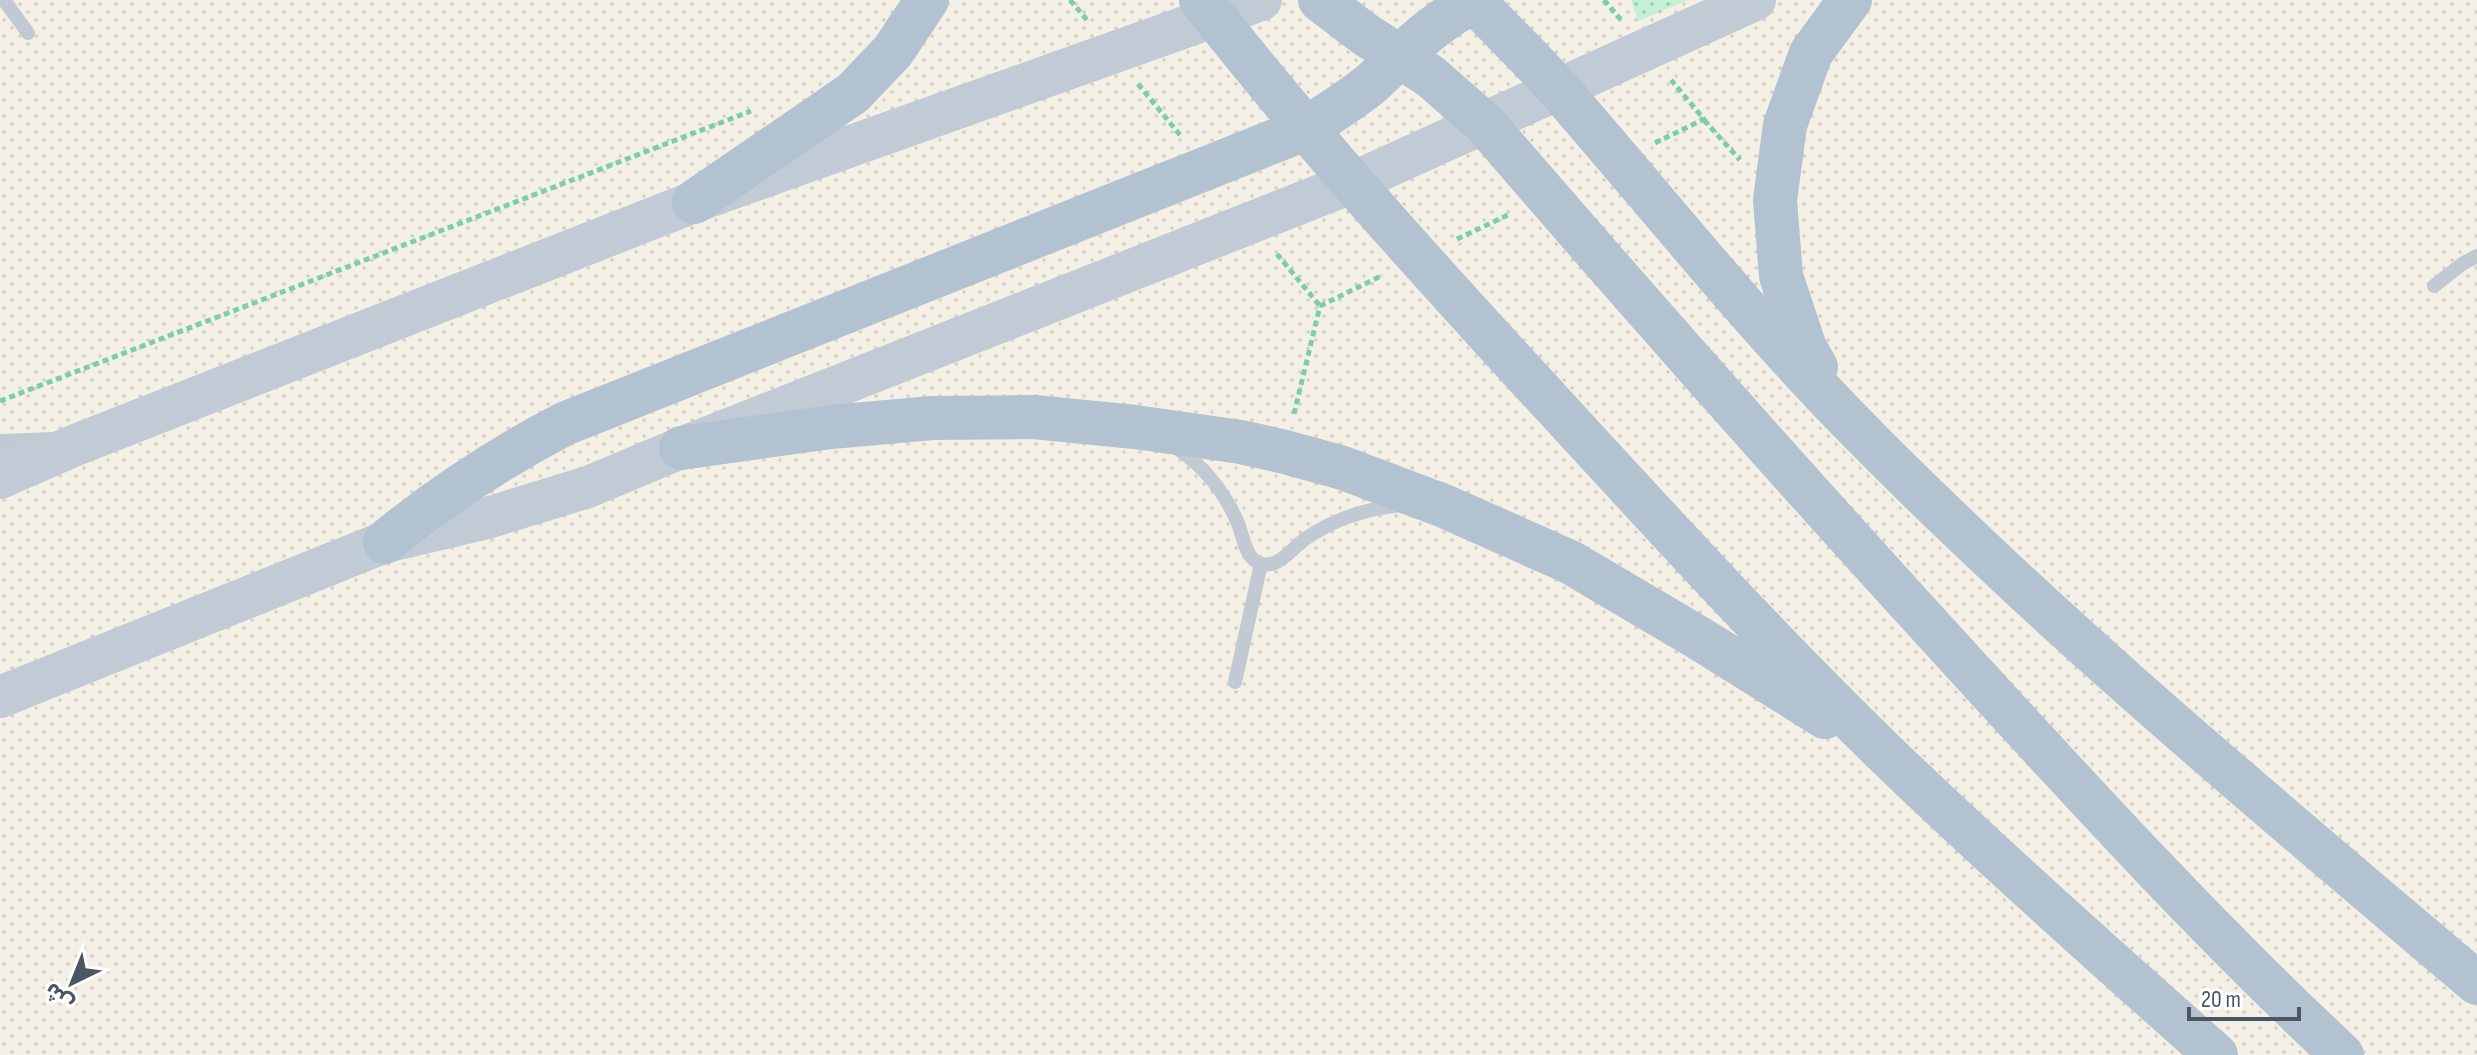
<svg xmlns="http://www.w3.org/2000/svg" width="2477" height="1055" viewBox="0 0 2477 1055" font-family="'Sofia Sans Condensed','Noto Sans Arabic',sans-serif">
	<defs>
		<pattern id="sand-dots" width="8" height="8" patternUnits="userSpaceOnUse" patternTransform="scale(2)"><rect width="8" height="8" fill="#f5f0e5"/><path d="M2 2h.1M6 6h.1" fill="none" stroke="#d4d0c7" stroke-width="1.8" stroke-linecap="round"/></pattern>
		<pattern id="garden-dots" width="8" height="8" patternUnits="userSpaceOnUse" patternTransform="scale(2)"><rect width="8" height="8" fill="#c3f1d5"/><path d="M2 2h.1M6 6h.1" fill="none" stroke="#a0c6b0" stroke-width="1.8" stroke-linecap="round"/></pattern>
	</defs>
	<rect width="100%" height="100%" fill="#f5f3f3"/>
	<!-- sand -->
	<rect fill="url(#sand-dots)" x="0" y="0" width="2477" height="1055"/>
	<!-- garden -->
	<polygon fill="url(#garden-dots)" points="1631,0 1688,0 1638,21"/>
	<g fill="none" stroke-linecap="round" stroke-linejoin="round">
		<!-- path -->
		<g stroke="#7ad0a6" stroke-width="5" stroke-dasharray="6 4" stroke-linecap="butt">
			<polyline points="1070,0 1087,20"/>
			<polyline points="1604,0 1621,20"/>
			<polyline points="1138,84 1180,135"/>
			<polyline points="1704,120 1740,160"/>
			<polyline points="1655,143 1704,119 1671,80"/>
			<polyline points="1457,239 1510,214"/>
			<polyline points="1277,254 1320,306"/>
			<polyline points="1320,306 1383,275"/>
			<polyline points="0,401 751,111"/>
			<polyline points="1294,414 1320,306"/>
		</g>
		<!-- service -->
		<g stroke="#c1cad2" stroke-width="14">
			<polyline points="4,0 28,33"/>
			<polyline points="2434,286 2462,264 2477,256"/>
			<path d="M1175,447C1202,464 1224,491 1237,521C1241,531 1243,541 1247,550C1251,560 1260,566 1271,564C1283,562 1295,546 1305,539C1334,519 1368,508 1403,505"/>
			<polyline points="1235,682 1261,564"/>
		</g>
		<!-- minor -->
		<polyline stroke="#c1cad2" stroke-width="30" points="0,449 55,447"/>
		<!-- secondary -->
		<g stroke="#c1cbd6" stroke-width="42">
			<polyline points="0,478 73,446 694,202 1261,0"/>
			<polyline points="0,697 385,542 487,518 588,487 681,448 1354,182 1755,0"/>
		</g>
		<!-- primary -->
		<g stroke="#b3c2d1" stroke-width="44">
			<path d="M1201,0C1305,133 1419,259 1534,384C1650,510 1766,638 1889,757C1995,859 2105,957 2216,1055"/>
			<path d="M1320,0L1366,35L1430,76L1485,124C1644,309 1806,491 1971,671C2091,802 2212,934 2342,1055"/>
			<path d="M1473,0C1502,31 1533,60 1561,92C1655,200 1745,313 1845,416C2043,619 2261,800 2477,983"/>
			<polyline points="694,202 853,93 893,51 927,0"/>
			<polyline points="1816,367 1805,348 1781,276 1775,200 1785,125 1811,53 1850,0"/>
			<polyline points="681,448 831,427 932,418 1034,417 1135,427 1241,442 1285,452 1343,468 1444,506 1570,562 1702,640 1825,717"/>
			<path d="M385,542C441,496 499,458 564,424L1305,129C1328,114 1352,100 1373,82C1406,51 1436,20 1477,0"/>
		</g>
	</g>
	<!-- north arrow -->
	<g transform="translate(72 983) rotate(223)" stroke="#ffffff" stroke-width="6" paint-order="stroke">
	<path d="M0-6L14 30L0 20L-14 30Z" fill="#4a5661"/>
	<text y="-12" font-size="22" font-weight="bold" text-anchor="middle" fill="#4a5661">ش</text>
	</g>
	<!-- scale -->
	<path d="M2189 1007v12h110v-12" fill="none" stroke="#4a5661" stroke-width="4"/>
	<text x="2201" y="1007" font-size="24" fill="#4a5661" stroke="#ffffff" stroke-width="6" paint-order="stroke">20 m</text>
</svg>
